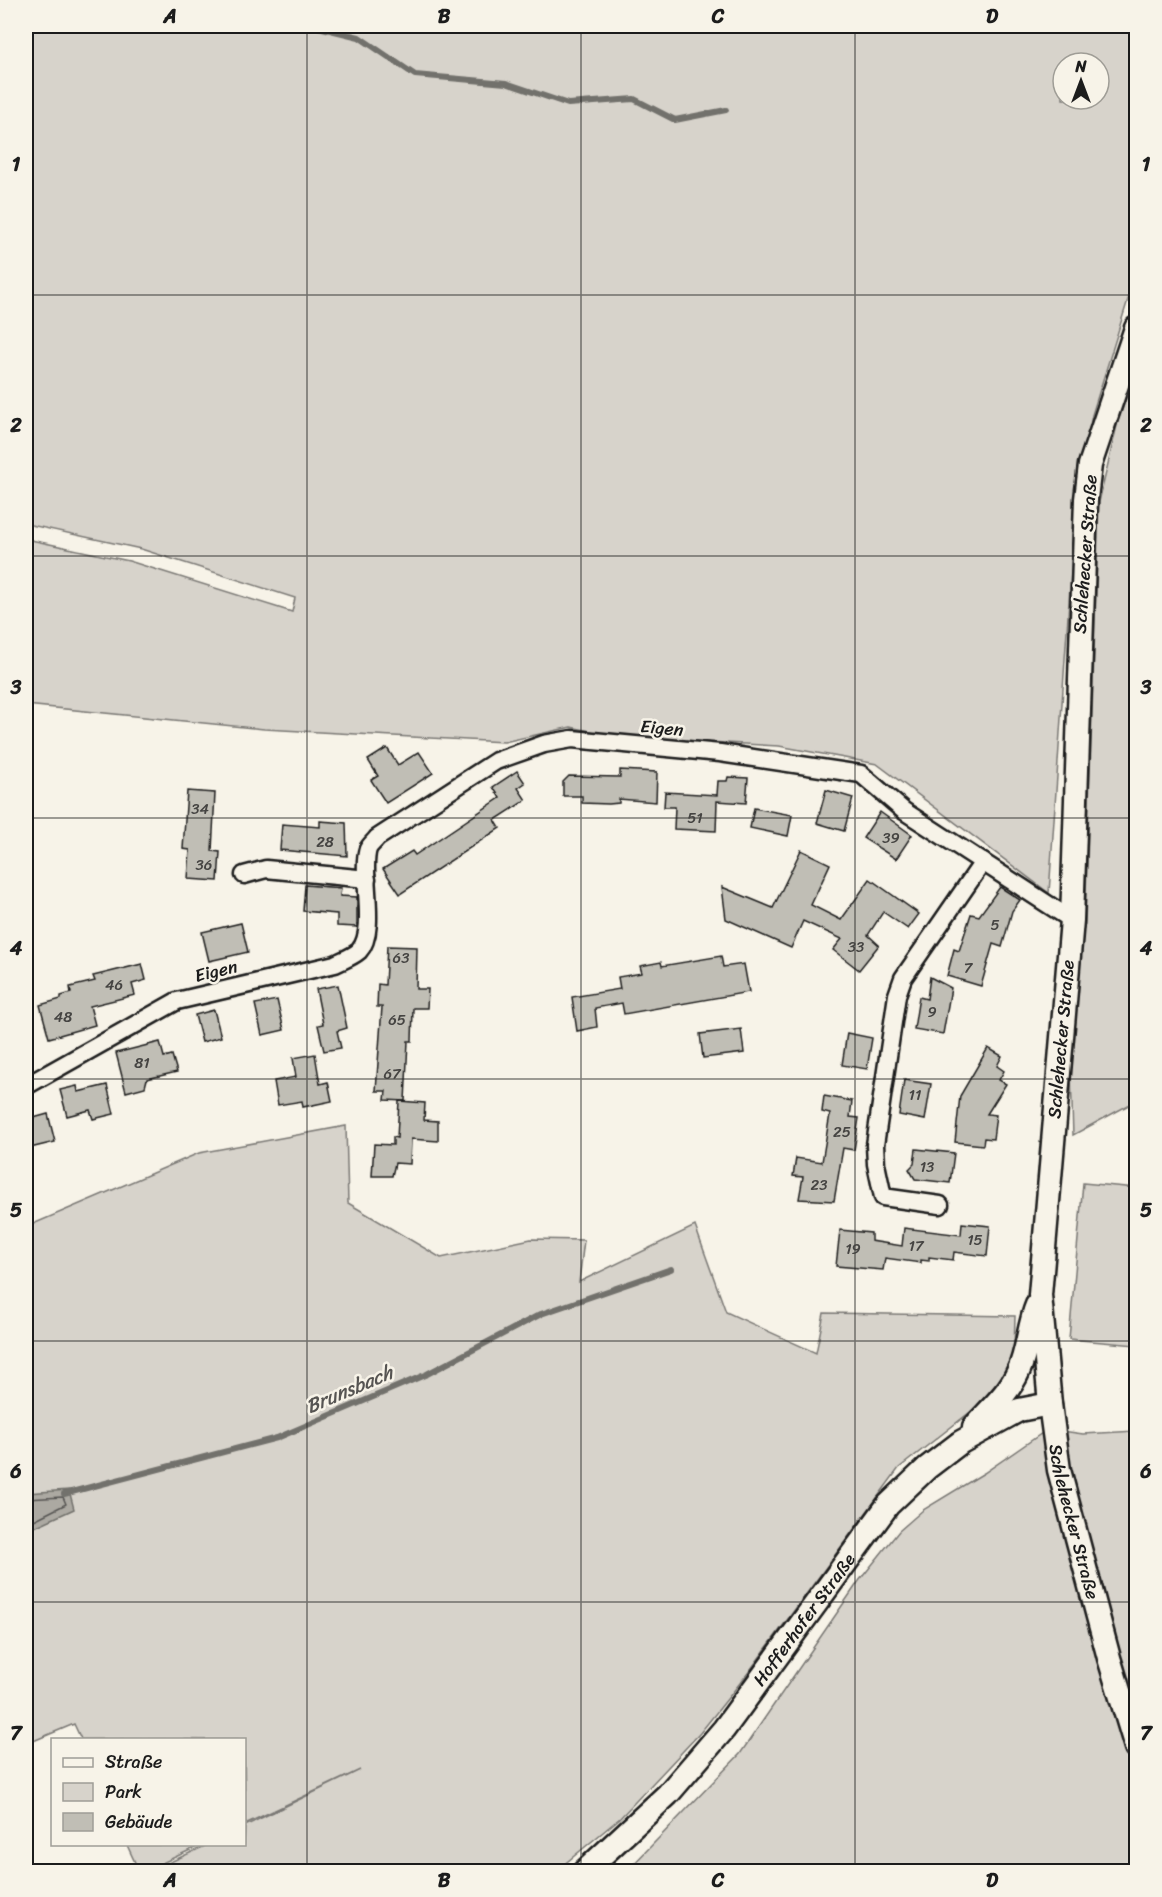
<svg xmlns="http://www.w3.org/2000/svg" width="1162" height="1897" viewBox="0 0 1162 1897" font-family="Sriracha,sans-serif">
	<rect width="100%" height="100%" fill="#f7f3e8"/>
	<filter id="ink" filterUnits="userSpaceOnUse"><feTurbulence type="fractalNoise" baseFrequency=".0167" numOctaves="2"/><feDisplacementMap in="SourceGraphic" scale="12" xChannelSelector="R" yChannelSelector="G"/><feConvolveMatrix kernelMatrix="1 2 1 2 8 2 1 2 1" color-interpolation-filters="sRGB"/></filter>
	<g filter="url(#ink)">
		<!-- green -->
		<g fill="#d7d3cb" stroke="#7a7874" stroke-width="1.5" fill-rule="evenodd">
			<path d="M26,26H1136V274L1092,415L1076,499L1049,893L877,764L779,746L619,737L571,727L504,742L264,729L26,705V539L129,561L292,612L295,598L141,549L26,524ZM1063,63H1099V99H1063Z"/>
			<polygon points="1136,371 1136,1101 1073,1135 1068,978 1072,920 1085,924 1099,502 1118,421"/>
			<polygon points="346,1126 348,1203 441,1258 531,1239 584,1240 579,1282 695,1226 726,1312 816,1353 824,1313 1015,1316 1014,1351 993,1394 899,1468 748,1673 700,1733 620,1818 556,1871 151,1871 207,1845 244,1844 245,1826 360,1770 245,1824 244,1740 81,1739 74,1724 26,1744 26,1227 199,1153"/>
			<polygon points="1083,1183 1136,1188 1136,1345 1069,1339"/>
			<polygon points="1048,1429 1083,1434 1136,1431 1136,1871 626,1872 740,1754 859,1581 899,1531 923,1510 984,1473"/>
			<polygon points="127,1845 201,1845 143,1872 139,1871"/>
		</g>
		<!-- water -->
		<polygon fill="#aca9a2" stroke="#72716c" stroke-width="1.5" points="69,1490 74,1509 26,1531 26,1493"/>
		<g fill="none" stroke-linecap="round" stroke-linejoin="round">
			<!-- shore -->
			<polyline stroke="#565452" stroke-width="1.5" points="26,1499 63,1497 66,1504 26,1524"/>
			<!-- stream -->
			<g stroke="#72716c" stroke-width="6">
				<polyline points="314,26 359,37 415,75 506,83 568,104 634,99 675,120 726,110"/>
				<polyline points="64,1494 277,1438 427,1374 541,1314 671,1269"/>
			</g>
		</g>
		<!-- building -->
		<g fill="#c0beb5" stroke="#1c1c1c" stroke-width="1.5">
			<polygon points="387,748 398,765 419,752 433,773 386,803 371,780 378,776 368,760"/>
			<polygon points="620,770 657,772 656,802 619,799 619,803 609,804 582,803 582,796 563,796 563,782 569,776 620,777"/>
			<polygon points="517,771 525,783 518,788 526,800 495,820 500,828 400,894 383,869 412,851 415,855 500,798 493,787"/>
			<polygon points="728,777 748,778 746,803 717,801 716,831 674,829 675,807 664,807 665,792 717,795 718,781 727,781"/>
			<polygon points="826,790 853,798 844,831 817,823"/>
			<polygon points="187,791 215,793 212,851 220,852 218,881 188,879 190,850 183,849"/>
			<polygon points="754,808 792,815 788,836 750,828"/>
			<polygon points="880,812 912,835 896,859 863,838"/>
			<polygon points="320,821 346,823 347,856 280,850 282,824 320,827"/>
			<polygon points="801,850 830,864 811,905 841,920 870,879 919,914 908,929 883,912 868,935 879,945 859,970 833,950 842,939 803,921 791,948 726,919 722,887 773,908"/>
			<polygon points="305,885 341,888 340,896 357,897 357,927 337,926 337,914 303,911"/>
			<polygon points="1000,887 1020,900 1012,911 1002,947 993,944 981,986 947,976 954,949 959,951 971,914 979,916"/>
			<polygon points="241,923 248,952 209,961 202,932"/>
			<polygon points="387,946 417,947 416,989 428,989 427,1008 413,1008 412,1041 408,1041 405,1101 385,1100 386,1091 376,1091 382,1007 377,1007 378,984 385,985"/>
			<polygon points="721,956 723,967 744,964 749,992 624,1014 622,1003 595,1008 597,1027 577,1031 572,997 620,989 618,977 642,973 640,966 661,962 662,966"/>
			<polygon points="142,964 146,980 132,984 135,995 90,1006 95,1025 49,1038 40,1005 61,999 61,996 71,993 70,987 95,981 93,976"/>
			<polygon points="930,977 951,988 943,1034 914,1029 919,997 927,999"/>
			<polygon points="338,985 347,1028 337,1031 341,1048 324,1051 318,1025 323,1024 316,989"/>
			<polygon points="277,1000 284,1030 262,1035 255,1004"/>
			<polygon points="214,1010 221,1037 202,1042 195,1015"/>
			<polygon points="741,1029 744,1053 703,1058 700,1034"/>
			<polygon points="847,1033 872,1038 867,1069 842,1065"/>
			<polygon points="160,1042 164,1057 172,1055 177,1072 147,1079 145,1087 126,1092 116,1053"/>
			<polygon points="988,1048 1002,1056 997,1066 1004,1071 999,1080 1006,1084 987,1114 996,1115 993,1139 984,1138 983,1145 955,1142 960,1096"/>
			<polygon points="315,1054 320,1084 328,1082 332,1101 303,1107 302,1101 278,1105 274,1081 296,1077 293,1058"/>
			<polygon points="904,1080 931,1084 925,1120 899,1115"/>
			<polygon points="107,1085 114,1114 93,1119 90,1110 67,1116 60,1090 77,1086 78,1092"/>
			<polygon points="824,1096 852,1101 850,1117 859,1118 854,1150 843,1148 834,1201 799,1199 803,1177 793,1176 796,1158 822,1162 830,1114 822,1112"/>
			<polygon points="399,1101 425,1103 424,1120 438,1121 438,1141 411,1139 410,1164 395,1163 392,1176 372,1176 374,1144 393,1145 393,1137 397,1138"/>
			<polygon points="48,1114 55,1142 26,1149 26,1120"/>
			<polygon points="916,1149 954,1153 950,1183 915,1179 909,1169 914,1164"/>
			<polygon points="962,1223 990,1226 987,1256 954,1252 953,1260 929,1257 929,1261 921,1260 921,1263 885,1258 883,1270 836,1266 840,1230 871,1233 871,1241 902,1246 904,1228 961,1235"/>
		</g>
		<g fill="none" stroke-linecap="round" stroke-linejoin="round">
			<!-- street casing -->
			<g stroke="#1c1c1c" stroke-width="21">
				<g id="street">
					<polyline points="244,875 266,869 367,879"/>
					<path d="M26,1086L177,1001L335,964C343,960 352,957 359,951C378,931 360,872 368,849C370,845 375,841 377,838L496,761L544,744L572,739L720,753L861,774L904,811L1072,920"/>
					<polyline points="940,1205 883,1197 876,1164 875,1145 897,995 903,978 983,862"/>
				</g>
			</g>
			<!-- secondary casing -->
			<g stroke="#1c1c1c" stroke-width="27">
				<g id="secondary">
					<path id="s1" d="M1136,328L1090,465L1086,499L1072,920L1040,1295L1050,1404L1059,1470L1109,1658L1136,1747"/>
					<path d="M974,1427C989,1410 1009,1393 1018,1372C1028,1352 1028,1326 1037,1305"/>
					<path id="s2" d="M584,1872L668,1794L724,1729L888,1505L927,1468L961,1442L1019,1410L1050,1404"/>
				</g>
			</g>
			<!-- street -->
			<use href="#street" stroke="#f7f3e8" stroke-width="16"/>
			<!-- secondary -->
			<use href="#secondary" stroke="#f7f3e8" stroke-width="22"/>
		</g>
	</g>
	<!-- grid -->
	<path fill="none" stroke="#1c1c1c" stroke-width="1.5" stroke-opacity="0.55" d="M307,26V1872M581,26V1872M855,26V1872M26,295H1136M26,556H1136M26,818H1136M26,1079H1136M26,1341H1136M26,1602H1136"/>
	<g text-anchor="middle" stroke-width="5" stroke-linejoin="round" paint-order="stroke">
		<!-- number labels -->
		<g font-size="15" fill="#454442">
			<text x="200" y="814">34</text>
			<text x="695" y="823">51</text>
			<text x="891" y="843">39</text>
			<text x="325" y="847">28</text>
			<text x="204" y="870">36</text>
			<text x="995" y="930">5</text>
			<text x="856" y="952">33</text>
			<text x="401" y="963">63</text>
			<text x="968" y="973">7</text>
			<text x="114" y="990">46</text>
			<text x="932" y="1017">9</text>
			<text x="63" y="1022">48</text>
			<text x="397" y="1025">65</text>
			<text x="142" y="1068">81</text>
			<text x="392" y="1079">67</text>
			<text x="915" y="1100">11</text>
			<text x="842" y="1137">25</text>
			<text x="927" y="1172">13</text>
			<text x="819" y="1190">23</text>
			<text x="975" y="1245">15</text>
			<text x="916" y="1251">17</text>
			<text x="853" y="1254">19</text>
		</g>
		<!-- street labels -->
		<g font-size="18" fill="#1c1c1c" stroke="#f7f3e8">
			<text transform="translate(1085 554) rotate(-86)" y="6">Schlehecker Straße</text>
			<text transform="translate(662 728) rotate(5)" y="6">Eigen</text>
			<text transform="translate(216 971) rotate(-14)" y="6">Eigen</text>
			<text transform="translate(1061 1039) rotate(-85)" y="6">Schlehecker Straße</text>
			<text dy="6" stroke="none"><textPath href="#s1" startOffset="1206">Schlehecker Straße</textPath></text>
			<text dy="6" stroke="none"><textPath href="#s2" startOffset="336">Hofferhofer Straße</textPath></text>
		</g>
		<!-- water labels -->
		<g font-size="20" font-style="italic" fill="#565452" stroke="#f7f3e8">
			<text transform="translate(349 1389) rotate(-23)" y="7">Brunsbach</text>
		</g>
	</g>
	<!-- margin -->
	<rect width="1162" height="1897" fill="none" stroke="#f7f3e8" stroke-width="66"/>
	<!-- legend -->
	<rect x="51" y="1738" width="195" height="108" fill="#f7f3e8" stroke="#9f9d96" stroke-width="1.5"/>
	<rect x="63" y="1758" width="30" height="9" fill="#f7f3e8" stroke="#9f9d96" stroke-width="1.5"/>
	<text x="105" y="1768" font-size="18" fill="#1c1c1c">Straße</text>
	<rect x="63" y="1783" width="30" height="18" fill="#d7d3cb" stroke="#9f9d96" stroke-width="1.5"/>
	<text x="105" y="1798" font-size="18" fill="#1c1c1c">Park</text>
	<rect x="63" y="1813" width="30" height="18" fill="#c0beb5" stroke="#9f9d96" stroke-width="1.5"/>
	<text x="105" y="1828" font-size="18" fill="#1c1c1c">Gebäude</text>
	<!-- north arrow -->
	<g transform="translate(1081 81)"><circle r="28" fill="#f7f3e8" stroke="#9f9d96" stroke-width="1.5"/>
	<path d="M0-4.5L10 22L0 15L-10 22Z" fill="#1c1c1c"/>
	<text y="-9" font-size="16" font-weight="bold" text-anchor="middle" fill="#1c1c1c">N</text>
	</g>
	<rect x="33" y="33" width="1096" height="1831" fill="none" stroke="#1c1c1c" stroke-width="2"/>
	<g font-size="20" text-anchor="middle" font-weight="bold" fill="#1c1c1c">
		<text x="170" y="23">A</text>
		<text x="444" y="23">B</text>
		<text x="718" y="23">C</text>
		<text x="992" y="23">D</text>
		<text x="16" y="171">1</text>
		<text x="1146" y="171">1</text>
		<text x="16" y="432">2</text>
		<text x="1146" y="432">2</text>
		<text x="16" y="694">3</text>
		<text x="1146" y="694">3</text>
		<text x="16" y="955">4</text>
		<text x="1146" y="955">4</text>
		<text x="16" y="1217">5</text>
		<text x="1146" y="1217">5</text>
		<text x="16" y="1478">6</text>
		<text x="1146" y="1478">6</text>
		<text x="16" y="1740">7</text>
		<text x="1146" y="1740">7</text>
		<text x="170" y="1887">A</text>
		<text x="444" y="1887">B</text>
		<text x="718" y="1887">C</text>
		<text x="992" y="1887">D</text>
	</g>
</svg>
